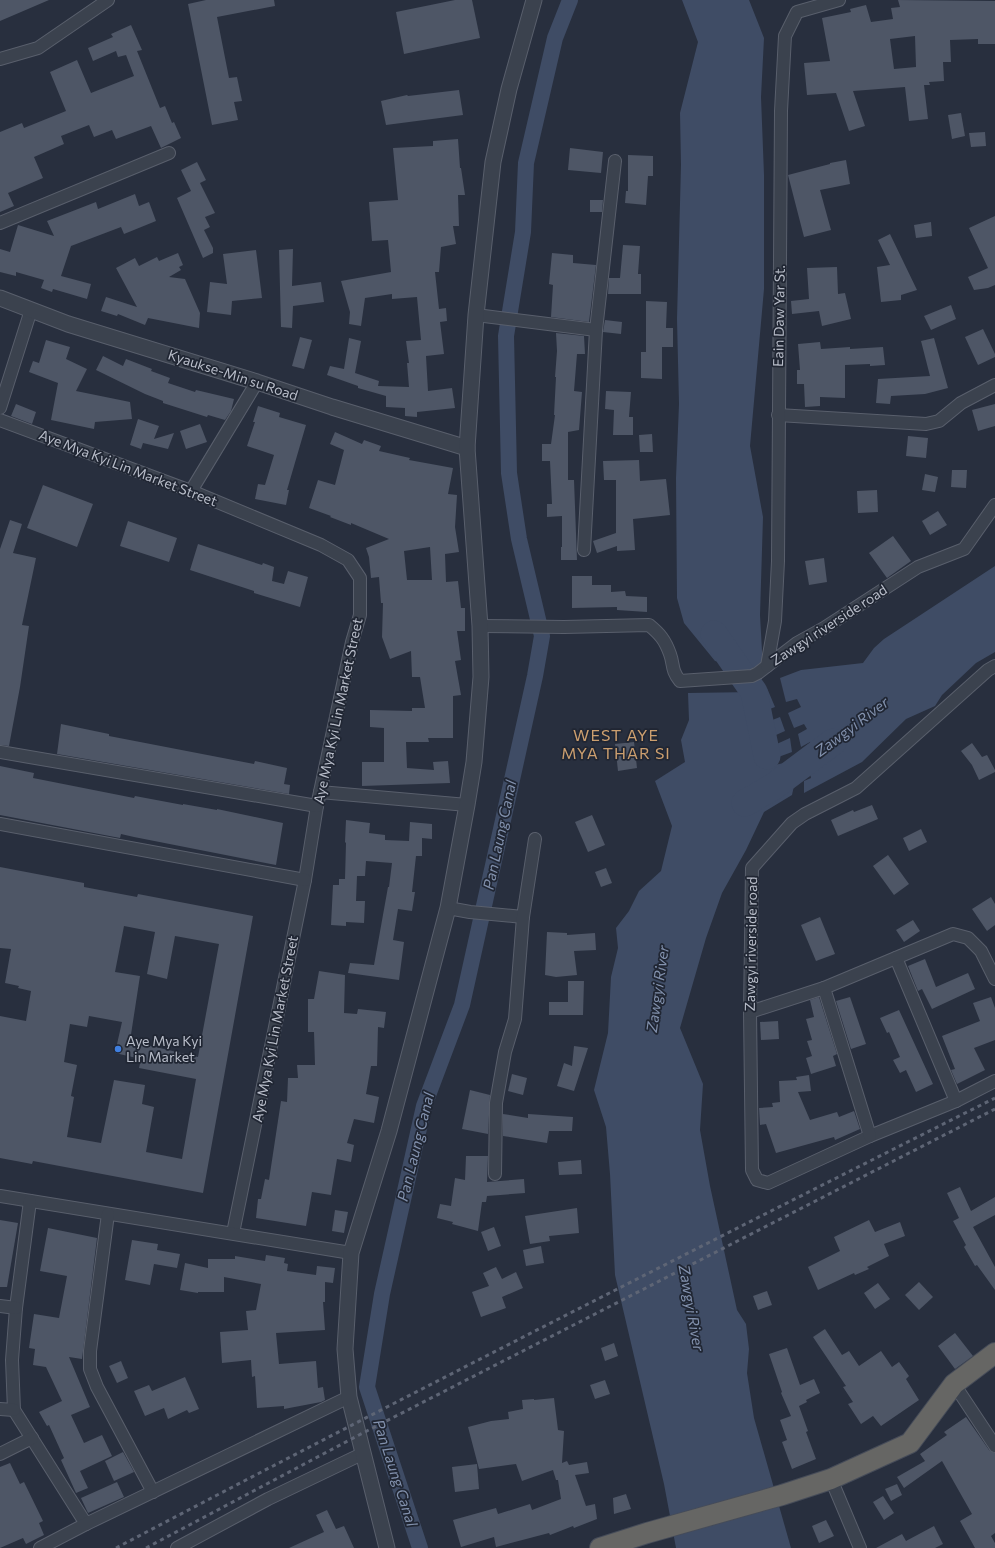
<svg xmlns="http://www.w3.org/2000/svg" width="995" height="1548" viewBox="0 0 995 1548" font-family="Commissioner,sans-serif">
	<rect width="100%" height="100%" fill="#282f3e"/>
	<!-- water -->
	<g fill="#3f4c65">
		<polygon points="682,0 749,0 764,38 761,97 764,175 764,289 750,446 763,517 760,615 763,669 715,661 684,623 677,598 676,478 679,404 677,319 681,165 680,113 698,42"/>
		<polygon points="995,566 995,652 976,663 942,695 935,706 906,719 862,762 804,793 804,781 811,778 809,769 804,771 804,758 812,755 810,742 801,747 798,734 807,729 804,724 794,728 788,713 801,707 797,699 786,702 780,678 801,670 863,663 874,648 884,639"/>
		<polygon points="767,688 775,707 757,714 762,724 780,717 785,731 767,739 770,747 790,738 792,752 773,759 774,765 795,761 795,773 776,778 777,788 795,781 792,795 764,812 746,850 722,893 706,938 680,1028 703,1084 700,1130 710,1186 737,1310 746,1324 749,1349 747,1373 754,1418 791,1548 676,1548 664,1484 615,1275 610,1174 606,1127 594,1090 608,1033 611,977 618,948 616,928 629,911 639,891 661,871 672,826 655,781 685,762 681,740 689,720 688,693 754,692 763,691"/>
	</g>
	<g fill="none" stroke-linecap="round" stroke-linejoin="round">
		<!-- canal -->
		<polyline stroke="#3f4c65" stroke-width="16" points="420,1548 367,1387 382,1294 424,1106 462,1005 535,676 542,636 519,539 509,473 506,336 523,232 526,163 555,38 570,0"/>
		<!-- river -->
		<g stroke="#3f4c65" stroke-width="27">
			<polyline points="714,634 754,692 767,756"/>
			<polyline points="745,803 773,787 833,742"/>
		</g>
	</g>
	<!-- building -->
	<g fill="#4e5666" fill-rule="evenodd">
		<polygon points="0,0 49,0 0,21"/>
		<polygon points="206,0 274,0 275,6 217,17 229,78 237,77 242,101 234,102 238,120 212,125 188,4"/>
		<polygon points="455,0 472,0 480,38 404,54 396,12"/>
		<path d="M898,0L995,1V44H978V39L950,40L951,62H943L944,81L929,82L930,85H924L928,119L909,121L905,87L853,91L865,126L849,131L836,93L807,95L804,63L830,61L822,18L851,12L850,9L866,5L871,22L893,19L891,8L900,7ZM915,36L916,67L894,69L890,39Z"/>
		<polygon points="131,25 142,50 137,51 160,108 165,106 172,123 174,122 181,138 161,148 151,126 116,139 112,130 94,137 89,125 61,136 64,144 34,157 43,178 8,193 14,206 0,212 0,132 22,123 24,128 66,111 50,72 77,60 91,93 134,76 126,55 118,57 116,51 93,61 88,48 113,37 111,34"/>
		<polygon points="459,90 463,115 386,125 381,101 407,95 408,96"/>
		<polygon points="961,113 965,136 952,139 948,115"/>
		<polygon points="985,132 986,146 971,147 969,133"/>
		<polygon points="458,139 460,168 461,168 465,195 458,195 459,226 453,226 456,244 441,247 439,272 435,272 439,309 446,308 447,321 440,322 444,354 426,356 428,391 452,388 455,408 417,412 417,417 405,416 405,408 386,407 386,396 358,388 358,386 327,375 330,366 344,369 349,338 361,341 355,373 379,381 378,386 409,387 407,363 409,363 406,341 421,340 417,297 392,299 392,294 365,298 361,326 349,324 350,312 341,281 391,272 388,240 372,241 369,202 398,200 393,148 433,146 433,141"/>
		<polygon points="570,148 603,152 601,173 568,170"/>
		<polygon points="628,155 653,156 653,176 648,176 646,205 625,203 626,191 628,191"/>
		<polygon points="846,160 850,184 820,190 831,230 804,237 788,175 830,164 830,163"/>
		<polygon points="197,162 206,180 200,183 215,213 205,217 210,227 204,230 213,248 213,253 203,258 177,198 191,191 181,170"/>
		<polygon points="135,194 139,206 149,202 156,221 124,234 121,227 71,246 61,276 91,284 87,299 53,289 52,292 41,288 44,280 16,272 16,276 0,272 0,249 10,252 18,225 54,236 47,221 96,202 98,209"/>
		<polygon points="590,200 603,200 602,212 590,212"/>
		<polygon points="995,216 995,285 988,288 974,290 968,277 988,268 969,228"/>
		<polygon points="931,222 932,236 916,238 914,225"/>
		<polygon points="890,234 917,290 901,295 901,300 881,302 877,267 890,265 878,240"/>
		<polygon points="623,245 640,246 638,274 641,274 641,294 608,294 609,278 620,278"/>
		<polygon points="293,249 292,286 321,282 324,302 293,306 292,328 281,327 279,250"/>
		<polygon points="256,250 262,298 232,301 231,315 207,312 210,282 227,284 223,254"/>
		<polygon points="178,253 183,265 179,267 181,270 169,277 185,279 200,313 199,328 148,318 145,325 118,314 117,316 101,311 106,297 137,307 116,268 135,258 139,266 157,257 159,261"/>
		<polygon points="552,253 573,255 573,263 596,265 589,322 551,317 553,285 549,284"/>
		<polygon points="837,267 838,294 845,293 851,319 822,326 819,311 792,314 791,301 809,299 807,268"/>
		<polygon points="646,301 667,302 666,328 673,328 673,347 662,347 662,379 641,378 641,352 646,352"/>
		<polygon points="951,305 956,319 931,330 924,316"/>
		<polygon points="605,320 622,322 621,334 603,332"/>
		<polygon points="983,329 995,354 995,357 978,365 965,337"/>
		<polygon points="556,333 584,336 585,354 577,354 574,391 582,392 579,430 568,432 568,480 574,480 577,560 561,560 561,547 562,547 562,516 547,517 547,504 552,504 550,461 542,461 542,444 551,444 555,415 554,415 556,377 555,377 557,351"/>
		<polygon points="300,337 312,340 304,369 292,366"/>
		<polygon points="934,338 948,388 925,394 891,396 890,404 876,403 878,379 930,376 921,341"/>
		<polygon points="46,340 70,347 66,359 87,369 76,391 130,402 132,419 95,422 94,429 51,420 58,383 29,372 33,361 39,363"/>
		<polygon points="820,342 821,349 850,347 850,349 883,347 885,365 870,366 870,364 845,365 845,398 820,397 820,406 805,407 804,384 797,384 797,370 800,370 798,344"/>
		<polygon points="103,356 123,366 126,359 152,369 151,371 170,378 168,383 195,392 196,390 234,399 231,411 225,420 208,415 207,417 163,403 163,401 145,394 96,370"/>
		<polygon points="606,391 631,392 629,417 633,417 633,435 613,435 614,410 605,409"/>
		<polygon points="16,404 36,412 32,424 11,416"/>
		<polygon points="995,404 995,426 978,431 972,410"/>
		<polygon points="258,406 280,413 279,417 306,425 287,490 289,490 286,505 255,499 258,484 265,485 274,455 247,446 255,422 253,422"/>
		<polygon points="138,419 159,426 154,439 174,433 168,449 143,443 141,449 130,445"/>
		<polygon points="200,424 207,442 186,449 180,431"/>
		<path d="M335,432L362,444L364,440L381,446L379,451L410,458L409,460L453,468L448,494L457,495L455,527L459,552L445,554L446,582L458,581L461,608H465V631H457L461,660L455,661L461,695L453,696V738H428L429,742H406L407,768L434,770L433,762L448,761L450,783L362,786V762H384V728L370,727V710L412,711V708H425L420,677H412L411,651L390,659L382,637L383,603H381L379,577L371,578L369,557L366,548L389,539L351,523V525L330,517L331,516L309,508L318,480L335,485L344,450L330,444ZM430,547L432,580H407L404,551Z"/>
		<polygon points="652,434 653,452 640,452 639,435"/>
		<polygon points="908,436 928,438 926,458 906,456"/>
		<polygon points="639,460 640,481 666,479 670,515 633,519 635,550 617,551 617,546 597,553 593,541 616,533 616,480 604,480 603,461"/>
		<polygon points="952,470 967,470 966,488 951,487"/>
		<polygon points="925,474 938,477 935,492 922,490"/>
		<polygon points="43,485 93,504 77,547 27,528"/>
		<polygon points="877,490 878,512 858,513 857,491"/>
		<polygon points="938,511 947,525 930,535 922,521"/>
		<polygon points="10,520 22,524 13,553 36,558 22,625 29,626 20,687 9,746 0,745 0,549"/>
		<polygon points="128,521 177,538 169,562 120,546"/>
		<polygon points="893,536 911,561 887,578 869,553"/>
		<polygon points="198,544 262,565 263,563 274,567 272,581 284,584 288,571 308,577 300,607 254,593 254,591 190,570"/>
		<polygon points="824,558 827,582 809,585 805,561"/>
		<polygon points="572,576 592,576 592,585 611,585 611,592 625,591 626,596 647,597 647,612 617,610 617,607 572,608"/>
		<polygon points="61,724 109,734 109,736 254,764 255,761 287,768 284,784 290,785 289,794 57,754"/>
		<polygon points="634,742 637,768 618,771 615,744"/>
		<polygon points="972,743 982,757 987,755 995,770 995,772 979,780 972,765 961,751"/>
		<polygon points="0,766 34,773 33,778 134,798 135,796 183,805 183,804 217,810 217,809 283,823 276,865 134,837 121,834 120,838 0,815"/>
		<polygon points="872,805 878,819 838,836 831,820 853,810 854,812"/>
		<polygon points="592,815 605,845 588,852 575,822"/>
		<polygon points="346,820 370,823 369,833 385,835 385,840 409,841 410,822 432,824 432,839 422,838 422,856 416,856 412,892 415,892 412,911 398,909 393,940 404,942 399,980 348,973 350,963 374,965 388,887 389,887 392,863 366,861 365,876 357,876 356,901 365,901 364,923 346,922 346,926 331,925 333,885 339,885 339,879 345,879 346,843 345,842"/>
		<polygon points="921,829 927,842 909,851 903,838"/>
		<polygon points="888,855 909,884 894,895 873,866"/>
		<path d="M0,867L84,883V887L137,897L138,894L253,916L203,1193L33,1161L32,1164L0,1158V1016L26,1021L31,991L18,988L19,986L5,983L11,949L0,948ZM124,926L155,932L147,974L167,979L175,936L219,944L198,1057L130,1041L140,976L115,972ZM89,1016L122,1022L115,1053L141,1059L139,1068L196,1079L182,1159L146,1152L154,1107L142,1104L145,1085L114,1080L101,1143L67,1137L74,1097L71,1096L77,1065L64,1062L70,1024L87,1027Z"/>
		<polygon points="606,868 612,883 601,887 595,872"/>
		<polygon points="991,897 995,904 995,925 987,931 972,909"/>
		<polygon points="820,917 835,954 816,961 801,925"/>
		<polygon points="913,920 920,931 904,942 896,930"/>
		<polygon points="547,932 567,933 567,935 595,933 596,950 574,951 577,975 556,977 545,975"/>
		<polygon points="925,959 936,987 968,973 975,989 932,1009 922,989 918,991 908,966"/>
		<polygon points="319,971 345,975 344,1013 357,1014 358,1009 386,1012 384,1028 378,1027 377,1066 371,1066 366,1094 379,1097 374,1123 354,1119 347,1143 354,1145 351,1162 337,1159 331,1195 312,1192 306,1226 256,1218 258,1199 261,1199 265,1179 269,1180 281,1101 287,1102 288,1078 298,1078 297,1065 315,1065 314,1032 308,1032 308,999 314,999"/>
		<polygon points="568,981 584,981 583,1015 549,1015 549,1002 568,1002"/>
		<polygon points="819,997 837,1054 833,1056 836,1066 811,1074 806,1058 812,1056 807,1041 812,1040 806,1019 814,1017 810,1000"/>
		<polygon points="850,997 866,1044 851,1049 836,1001"/>
		<polygon points="991,997 995,1008 995,1040 974,1048 985,1070 957,1084 951,1070 955,1069 942,1036 980,1021 973,1003"/>
		<polygon points="899,1010 933,1084 916,1092 906,1070 900,1073 893,1060 900,1057 889,1032 887,1033 880,1018"/>
		<polygon points="778,1021 779,1039 761,1040 760,1022"/>
		<polygon points="574,1046 588,1048 574,1091 557,1086 564,1063 572,1066"/>
		<polygon points="512,1074 527,1078 523,1095 508,1091"/>
		<polygon points="809,1075 811,1091 798,1092 810,1120 837,1112 839,1117 854,1111 860,1129 835,1140 834,1137 776,1153 766,1124 760,1125 759,1108 773,1107 772,1103 780,1102 779,1081 797,1080 796,1077"/>
		<polygon points="470,1090 490,1095 488,1134 462,1129"/>
		<polygon points="503,1114 528,1118 528,1114 573,1117 572,1131 549,1131 547,1143 503,1136"/>
		<polygon points="466,1156 488,1156 487,1182 524,1179 525,1193 487,1196 486,1202 482,1202 478,1231 452,1224 453,1222 437,1218 440,1204 451,1206 455,1178 465,1180"/>
		<polygon points="581,1160 582,1174 559,1175 558,1162"/>
		<polygon points="960,1187 971,1211 995,1197 995,1215 973,1227 995,1267 995,1290 977,1265 975,1266 964,1247 966,1245 953,1221 959,1218 947,1193"/>
		<polygon points="577,1208 579,1233 549,1236 550,1241 530,1244 525,1216"/>
		<polygon points="335,1210 348,1212 344,1233 332,1231"/>
		<polygon points="0,1220 18,1223 7,1287 0,1287"/>
		<polygon points="869,1220 875,1232 900,1222 905,1236 884,1244 889,1256 867,1267 869,1269 855,1275 854,1273 818,1290 808,1267 840,1251 834,1237"/>
		<polygon points="494,1227 501,1246 488,1251 481,1232"/>
		<polygon points="48,1228 97,1238 82,1359 69,1357 90,1407 71,1415 84,1443 102,1435 112,1456 80,1471 88,1488 76,1493 61,1460 64,1458 49,1425 47,1426 39,1412 62,1401 46,1367 33,1365 35,1349 29,1348 34,1314 59,1318 67,1276 40,1271"/>
		<polygon points="132,1240 158,1244 157,1250 180,1254 177,1268 154,1264 150,1285 125,1280"/>
		<polygon points="541,1246 544,1263 526,1266 523,1250"/>
		<polygon points="266,1255 285,1258 284,1263 288,1264 287,1271 316,1275 317,1266 335,1268 333,1283 325,1282 325,1302 323,1302 325,1330 276,1333 279,1364 316,1361 318,1388 323,1387 325,1400 321,1402 284,1409 284,1406 257,1408 255,1376 252,1377 251,1360 222,1363 220,1332 248,1330 246,1311 256,1310 261,1284 224,1277 224,1292 198,1292 198,1293 180,1290 185,1263 208,1268 208,1259 235,1259 235,1256 265,1261"/>
		<polygon points="496,1267 502,1279 516,1272 523,1288 502,1297 506,1308 481,1317 472,1292 489,1286 483,1273"/>
		<polygon points="919,1282 933,1297 919,1310 905,1295"/>
		<polygon points="878,1283 890,1299 875,1309 864,1293"/>
		<polygon points="767,1291 772,1305 758,1310 753,1296"/>
		<polygon points="825,1329 842,1355 849,1351 859,1366 881,1351 892,1367 899,1362 909,1376 906,1379 919,1400 881,1426 873,1416 861,1424 848,1404 853,1402 843,1387 846,1386 813,1337"/>
		<polygon points="955,1333 973,1356 955,1369 938,1346"/>
		<polygon points="614,1343 618,1356 605,1361 601,1348"/>
		<polygon points="787,1348 800,1385 814,1379 820,1393 806,1400 807,1402 799,1406 808,1431 806,1432 816,1459 792,1469 782,1442 787,1440 780,1420 791,1416 781,1393 782,1392 769,1354"/>
		<polygon points="121,1361 128,1378 117,1383 109,1366"/>
		<polygon points="185,1377 199,1409 189,1413 187,1410 168,1419 164,1408 145,1416 134,1391 149,1385 152,1391"/>
		<polygon points="605,1380 610,1394 595,1399 590,1385"/>
		<polygon points="554,1398 558,1430 564,1431 562,1463 567,1461 569,1465 587,1462 589,1473 575,1475 586,1506 595,1504 597,1519 574,1528 573,1526 550,1535 549,1533 496,1547 494,1537 461,1547 453,1520 496,1508 498,1514 530,1504 532,1510 561,1499 558,1480 556,1480 553,1470 522,1481 516,1464 479,1469 468,1427 491,1421 509,1419 508,1412 523,1409 522,1400 534,1399 534,1400"/>
		<polygon points="966,1417 989,1450 995,1453 995,1533 991,1536 995,1543 995,1548 975,1548 960,1521 972,1514 942,1461 904,1488 897,1477 925,1461 920,1454 947,1435 944,1432"/>
		<polygon points="123,1452 134,1472 114,1481 105,1461"/>
		<polygon points="10,1463 20,1484 24,1482 43,1521 39,1523 44,1535 26,1544 23,1538 0,1548 0,1467"/>
		<polygon points="477,1464 479,1489 455,1492 452,1467"/>
		<polygon points="117,1482 124,1497 88,1513 81,1498"/>
		<polygon points="897,1484 902,1495 891,1501 885,1489"/>
		<polygon points="626,1494 631,1509 614,1514 613,1498"/>
		<polygon points="883,1496 894,1513 884,1520 873,1502"/>
		<polygon points="327,1510 336,1529 344,1526 354,1548 289,1548 324,1532 316,1515"/>
		<polygon points="826,1520 834,1536 819,1543 812,1526"/>
		<polygon points="934,1526 943,1544 935,1548 876,1548 902,1534 906,1541"/>
	</g>
	<g fill="none" stroke-linecap="round" stroke-linejoin="round">
		<!-- minor casing -->
		<g stroke="#595f6c" stroke-width="14">
			<g id="minor">
				<polyline points="0,59 38,48 108,0"/>
				<polyline points="0,223 169,153"/>
				<polyline points="476,315 596,330"/>
				<polyline points="0,408 31,310"/>
				<polyline points="778,415 926,424 939,421 961,403 995,385"/>
				<polyline points="0,420 191,491 321,545 348,560 360,578 360,615 352,642 317,806 305,880 233,1233"/>
				<polyline points="191,491 257,382"/>
				<polyline points="584,550 596,330 615,161"/>
				<path d="M480,626L564,627L649,625C660,634 665,640 670,654C674,665 671,670 680,681L752,676L758,673L797,643L824,628L918,567L964,549L995,505"/>
				<polyline points="767,666 775,621 778,561 781,111 785,36 797,12 839,0"/>
				<polyline points="995,666 988,670 856,788 805,814 792,823 752,868 750,1012 752,1170 757,1180 768,1183 870,1136 956,1101 995,1081"/>
				<polyline points="0,752 317,806"/>
				<polyline points="320,792 467,805"/>
				<polyline points="0,824 305,880"/>
				<polyline points="448,908 470,912 523,917"/>
				<polyline points="896,958 956,1101"/>
				<polyline points="750,1012 824,988"/>
				<polyline points="870,1136 824,988 953,934 968,938 981,951 995,979"/>
				<polyline points="495,1174 496,1103 505,1052 515,1019 523,917 535,839"/>
				<polyline points="0,1196 351,1253"/>
				<polyline points="30,1201 16,1308 12,1360 14,1410 86,1524"/>
				<polyline points="108,1214 90,1351 90,1369 97,1387 153,1492"/>
				<polyline points="0,1306 16,1308"/>
				<polyline points="954,1384 995,1446"/>
				<polyline points="0,1409 14,1410"/>
				<polyline points="0,1454 32,1438"/>
				<polyline points="831,1479 860,1548"/>
				<polyline points="40,1548 86,1524 349,1397"/>
				<polyline points="177,1548 268,1499 364,1453"/>
			</g>
		</g>
		<!-- tertiary casing -->
		<g stroke="#595f6c" stroke-width="17">
			<g id="tertiary">
				<polyline points="0,298 68,324 257,382 332,407 467,448"/>
				<polyline points="387,1548 349,1397 345,1349 351,1253 389,1131 448,908 467,805 474,762 481,677 480,626 467,448 476,315 493,162 509,89 534,0"/>
			</g>
		</g>
		<!-- trunk casing -->
		<g stroke="#464c59" stroke-width="22">
			<polyline id="trunk" points="600,1548 647,1533 782,1495 831,1479 910,1443 954,1384 995,1353"/>
		</g>
		<!-- minor -->
		<use href="#minor" stroke="#3b424e" stroke-width="12"/>
		<!-- tertiary -->
		<use href="#tertiary" stroke="#3b424e" stroke-width="15"/>
		<!-- trunk -->
		<use href="#trunk" stroke="#666664" stroke-width="20"/>
		<!-- rail -->
		<g stroke="#5e6575" stroke-width="3" stroke-dasharray="4 4" stroke-linecap="butt">
			<path d="M116,1548C407,1395 701,1246 995,1098"/>
			<polyline points="146,1548 359,1435 995,1109"/>
		</g>
	</g>
	<!-- markers -->
	<circle fill="#3f7fe0" stroke="#202633" stroke-width="1.5" cx="118" cy="1049" r="4"/>
	<g text-anchor="middle" stroke-width="3.5" stroke-linejoin="round" paint-order="stroke">
		<!-- street labels -->
		<g font-size="14" fill="#b8bdc9" stroke="#202633">
			<text transform="translate(779 316) rotate(-89)" y="5">Eain Daw Yar St.</text>
			<text transform="translate(233 375) rotate(18)" y="5">Kyaukse-Min su Road</text>
			<text transform="translate(128 468) rotate(21)" y="5">Aye Mya Kyi Lin Market Street</text>
			<text transform="translate(829 625) rotate(-33)" y="5">Zawgyi riverside road</text>
			<text transform="translate(338 711) rotate(-78)" y="5">Aye Mya Kyi Lin Market Street</text>
			<text transform="translate(751 944) rotate(-89)" y="5">Zawgyi riverside road</text>
			<text transform="translate(275 1029) rotate(-79)" y="5">Aye Mya Kyi Lin Market Street</text>
		</g>
		<!-- poi labels -->
		<g font-size="14" fill="#b8bdc9" stroke="#202633" text-anchor="start">
			<text x="126" y="1046">Aye Mya Kyi<tspan x="126" dy="16">Lin Market</tspan></text>
		</g>
		<!-- water labels -->
		<g font-size="15" font-style="italic" fill="#8291ad" stroke="#202633">
			<text transform="translate(852 727) rotate(-37)" y="5">Zawgyi River</text>
			<text transform="translate(500 835) rotate(-78)" y="5">Pan Laung Canal</text>
			<text transform="translate(658 989) rotate(-82)" y="5">Zawgyi River</text>
			<text transform="translate(416 1147) rotate(-76)" y="5">Pan Laung Canal</text>
			<text transform="translate(691 1308) rotate(80)" y="5">Zawgyi River</text>
			<text transform="translate(395 1473) rotate(72)" y="5">Pan Laung Canal</text>
		</g>
		<!-- quarter labels -->
		<g font-size="16" letter-spacing="1" fill="#cc9f6f" stroke="#202633">
			<text x="616" y="741">WEST AYE<tspan x="616" dy="18">MYA THAR SI</tspan></text>
		</g>
	</g>
</svg>
